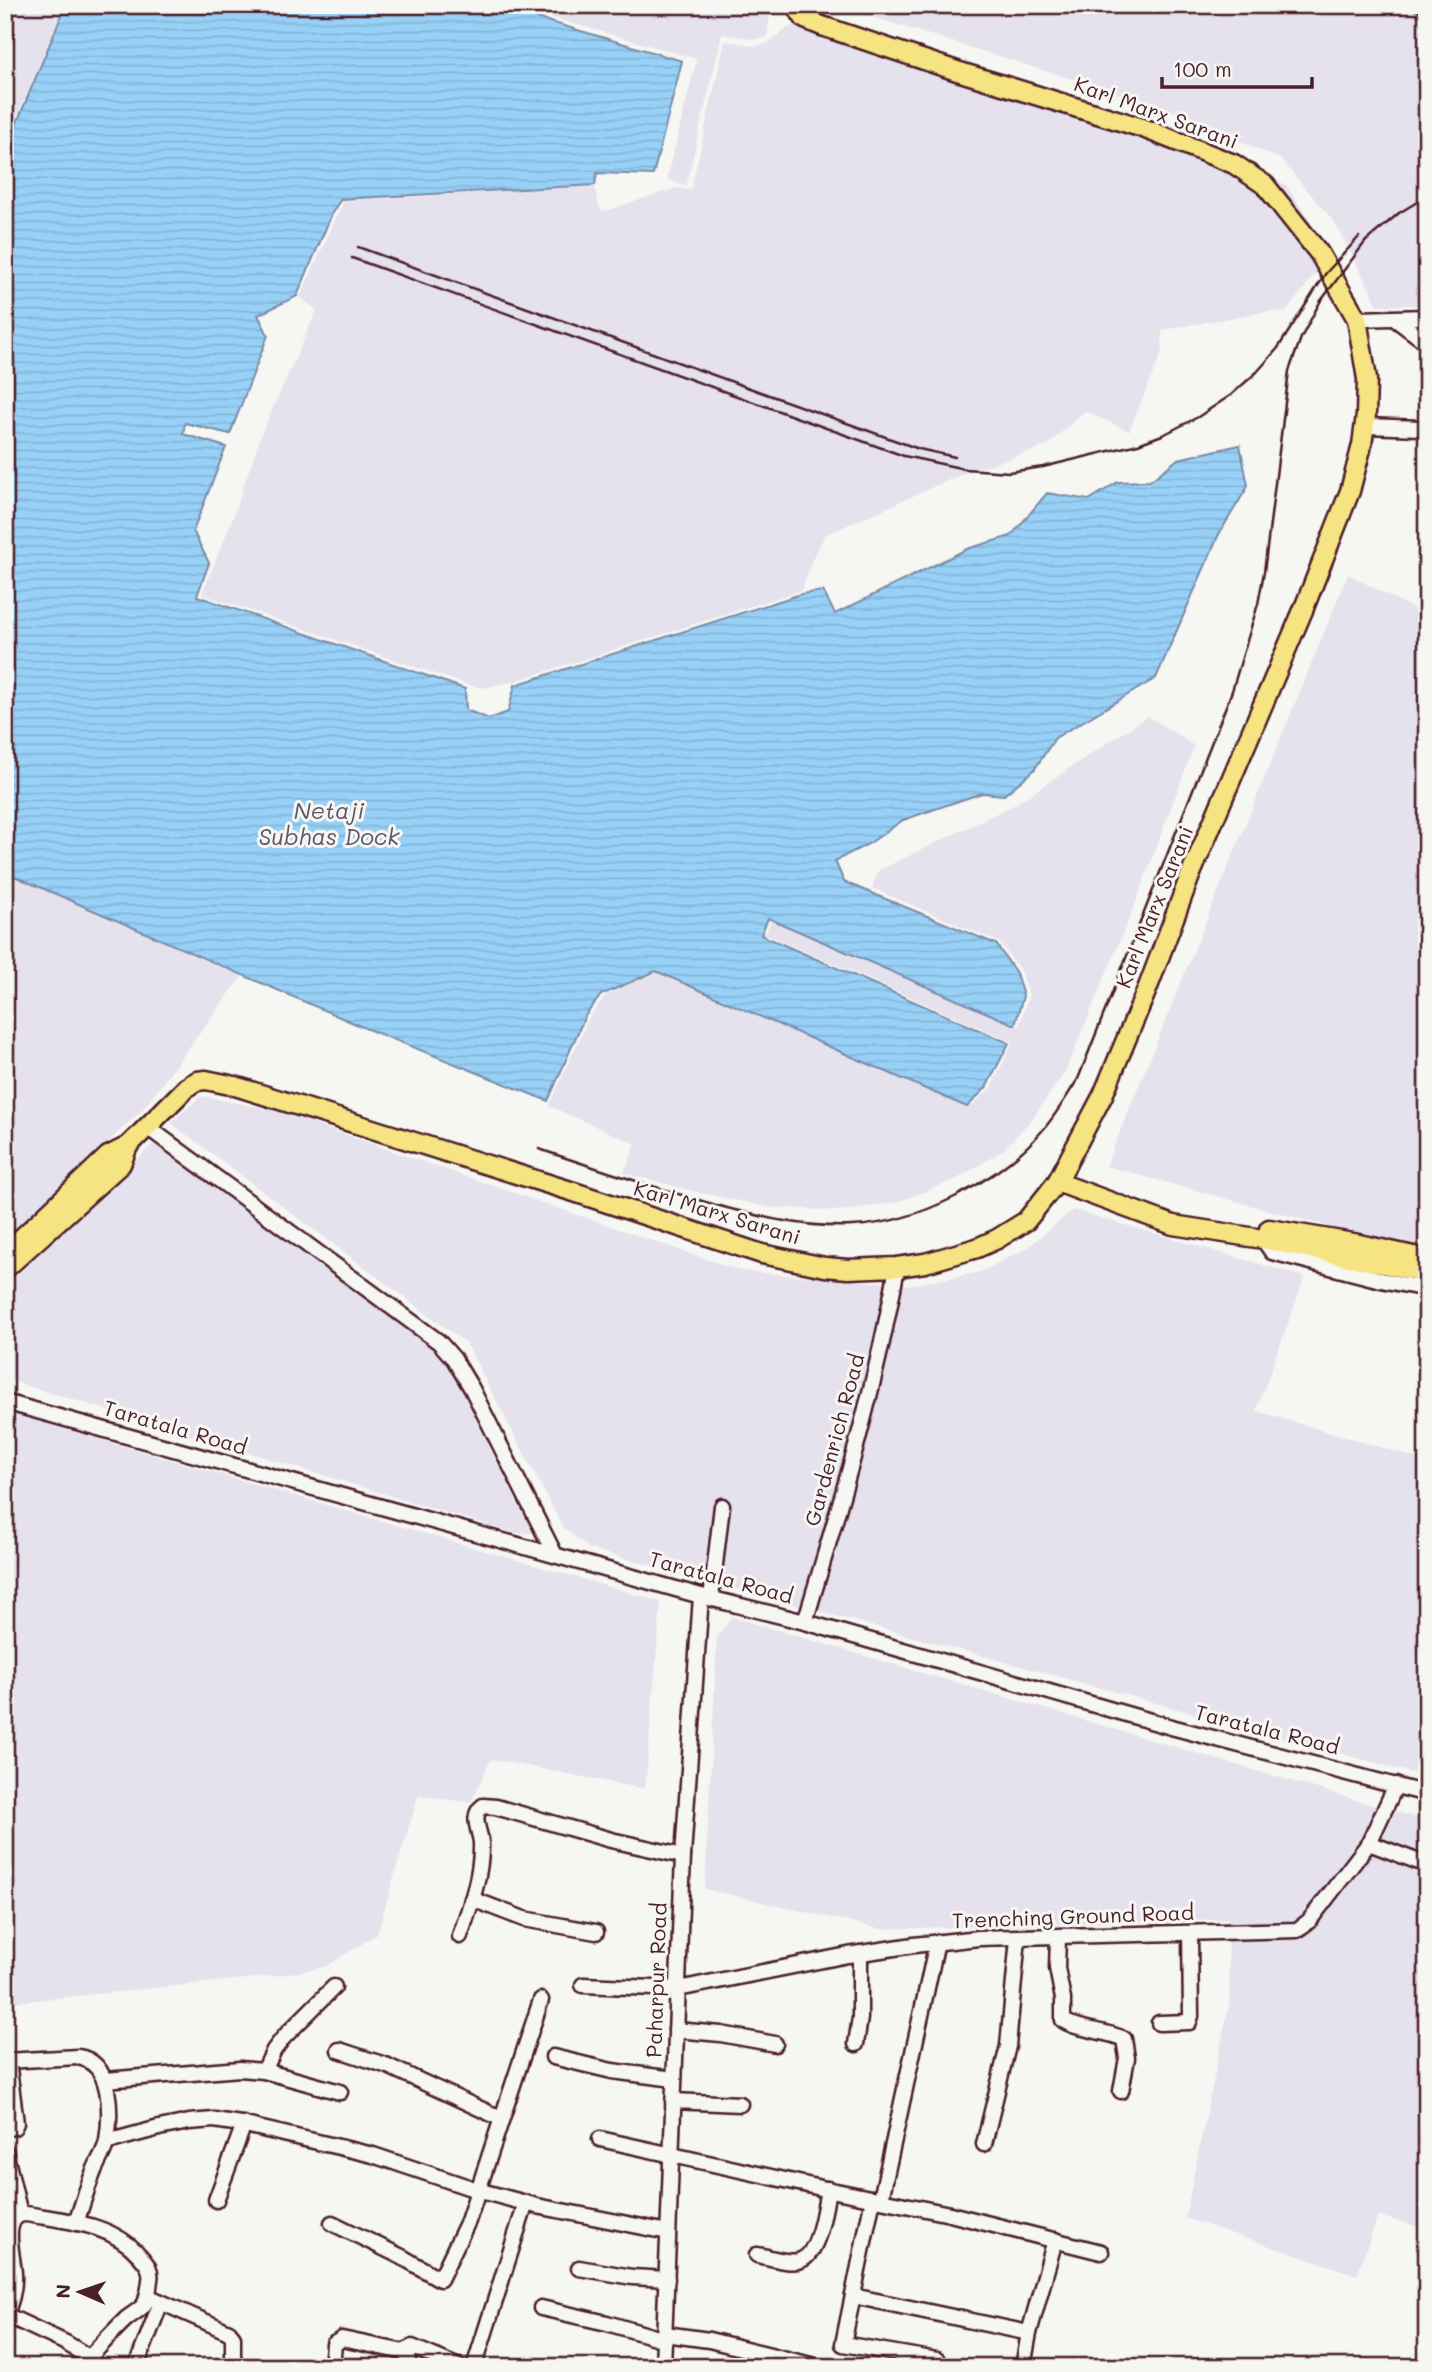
<svg xmlns="http://www.w3.org/2000/svg" width="1432" height="2372" viewBox="0 0 1432 2372" font-family="Mali,sans-serif">
	<defs>
		<pattern id="water-rules" width="6" height="5" patternUnits="userSpaceOnUse" patternTransform="scale(1.75)"><rect width="6" height="5" fill="#98d1f8"/><path d="M0 2.5h6" fill="none" stroke="#84b3d5"/></pattern>
	</defs>
	<rect width="100%" height="100%" fill="#f6f6f2"/>
	<filter id="ink" filterUnits="userSpaceOnUse"><feTurbulence type="fractalNoise" baseFrequency=".0143" numOctaves="2"/><feDisplacementMap in="SourceGraphic" scale="14" xChannelSelector="R" yChannelSelector="G"/><feConvolveMatrix kernelMatrix="1 2 1 2 8 2 1 2 1" color-interpolation-filters="sRGB"/></filter>
	<g filter="url(#ink)">
		<!-- built -->
		<g fill="#e5e1ed">
			<polygon points="5,5 65,5 5,144"/>
			<polygon points="508,5 771,5 767,37 754,39 722,34 686,187 667,179 697,59"/>
			<polygon points="834,5 1427,5 1427,305 1378,305 1334,221 1280,159 1165,108"/>
			<polygon points="795,23 800,28 1179,127 1287,186 1331,253 1286,312 1268,311 1162,330 1162,352 1129,431 1085,411 1046,446 962,474 825,535 812,560 802,590 512,682 481,688 468,685 202,594 231,523 261,435 317,310 300,297 344,201 595,186 597,200 602,212 677,188 691,190 725,41 755,46 767,44"/>
			<polygon points="1348,574 1427,616 1427,1253 1106,1166"/>
			<polygon points="1148,716 1194,746 1136,902 1066,1070 1032,1119 1003,1150 957,1179 897,1202 841,1211 768,1207 697,1192 624,1173 636,1144 549,1106 589,1018 605,996 659,971 971,1107 991,1088 1013,1042 765,934 771,920 1019,1026 1029,995 1021,971 999,942 872,888 878,871 1016,804"/>
			<polygon points="5,872 243,975 143,1109 5,1238"/>
			<polygon points="201,1096 273,1110 740,1271 911,1285 981,1272 1027,1248 1073,1210 1305,1277 1256,1411 1427,1461 1427,1777 590,1549 563,1527 466,1343 171,1123"/>
			<polygon points="155,1142 445,1356 532,1533 514,1533 5,1379 5,1287"/>
			<polygon points="5,1412 661,1602 645,1789 491,1759 471,1802 418,1796 377,1934 325,1967 274,1976 5,2003 5,1636 12,1610 12,1581 5,1576"/>
			<polygon points="732,1617 1427,1821 1427,2229 1378,2216 1357,2275 1185,2218 1230,2000 1227,1919 881,1929 705,1889 717,1638"/>
		</g>
		<!-- water -->
		<polygon fill="url(#water-rules)" stroke="#798aa6" stroke-width="2" points="66,5 493,5 682,61 653,175 597,173 595,185 341,199 333,211 297,296 258,315 268,335 230,434 185,423 183,434 226,447 193,531 209,563 197,596 465,689 466,710 489,719 508,712 515,685 801,594 823,591 835,614 967,549 1011,536 1047,493 1089,500 1118,482 1150,481 1178,459 1240,445 1248,486 1219,534 1156,678 1055,738 1034,770 1004,795 982,793 903,820 870,843 835,861 844,882 996,944 1016,973 1023,996 1015,1025 768,918 761,935 1009,1043 986,1088 967,1107 656,971 601,995 585,1016 548,1101 365,1028 5,872 5,151"/>
		<g fill="none" stroke-linecap="round" stroke-linejoin="round">
			<!-- minor casing -->
			<g stroke="#4a1f2b" stroke-width="19">
				<g id="minor">
					<polyline points="1357,319 1427,317"/>
					<polyline points="1395,319 1427,343"/>
					<polyline points="1365,426 1421,428"/>
					<polyline points="146,1126 439,1342 454,1359 472,1389 555,1555"/>
					<polyline points="1263,1239 1272,1252 1381,1280 1427,1289"/>
					<polyline points="5,1402 701,1596 805,1622 1175,1728 1427,1794"/>
					<polyline points="711,1598 722,1506"/>
					<path d="M805,1622C840,1505 876,1387 897,1267"/>
					<polyline points="1369,1843 1427,1865"/>
					<polyline points="472,1899 524,1919 596,1932"/>
					<path d="M460,1936C470,1907 482,1874 481,1843C480,1830 470,1816 483,1806L496,1807L611,1840L683,1856"/>
					<path d="M1058,1937L1057,1968L1063,1999V2020C1073,2029 1108,2031 1124,2039L1127,2058L1121,2091"/>
					<polyline points="583,1985 678,1989 848,1955 914,1945 979,1938 1297,1930 1309,1921 1369,1843 1396,1785"/>
					<polyline points="1159,2023 1189,2022 1191,2016 1190,1934"/>
					<polyline points="676,2030 721,2034 775,2044"/>
					<polyline points="856,2044 860,2018 860,1953"/>
					<polyline points="339,2050 388,2066 500,2118"/>
					<polyline points="553,2057 612,2071 674,2079"/>
					<path d="M5,2061L78,2057C113,2062 111,2114 107,2141C105,2151 98,2161 94,2171C87,2188 82,2205 76,2223"/>
					<polyline points="264,2071 274,2050 284,2037 334,1987"/>
					<polyline points="105,2080 240,2069 264,2071 340,2092"/>
					<polyline points="673,2101 740,2104"/>
					<polyline points="5,2128 14,2127 16,2123 8,2061"/>
					<polyline points="600,2139 821,2188 950,2214 1101,2252"/>
					<polyline points="107,2142 159,2128 189,2122 214,2120 241,2124 373,2155 477,2190 537,2206 668,2232"/>
					<polyline points="984,2144 1008,2046 1018,1938"/>
					<polyline points="5,2151 20,2214"/>
					<polyline points="873,2198 843,2344 937,2360"/>
					<polyline points="881,2199 937,1942"/>
					<polyline points="216,2200 244,2124"/>
					<polyline points="332,2223 402,2257 440,2279 468,2221 541,2000"/>
					<path d="M757,2255C770,2257 790,2265 801,2260C819,2254 825,2206 828,2189"/>
					<polyline points="579,2268 632,2277 667,2279"/>
					<polyline points="147,2296 229,2332 233,2337 233,2358 239,2367"/>
					<polyline points="853,2296 1029,2333"/>
					<polyline points="541,2308 607,2323 665,2340"/>
					<polyline points="6,2315 66,2343 90,2358"/>
					<path d="M5,2316C11,2303 15,2288 14,2273C13,2256 0,2214 26,2214C66,2221 112,2223 140,2256C147,2264 152,2270 150,2280C149,2288 148,2300 143,2306C138,2311 131,2315 126,2319C110,2334 96,2351 80,2367"/>
					<polyline points="665,2334 709,2340 819,2367"/>
					<polyline points="404,2352 412,2347 459,2367"/>
					<polyline points="136,2367 161,2302"/>
					<polyline points="332,2367 334,2344 342,2339 404,2352 408,2358 408,2367"/>
					<polyline points="474,2367 526,2203"/>
					<polyline points="663,2367 683,1856 701,1596"/>
					<polyline points="1023,2367 1029,2333 1055,2240"/>
				</g>
			</g>
			<!-- major casing -->
			<g stroke="#4a1f2b" stroke-width="23">
				<g id="major">
					<polyline points="1057,1182 1173,1225 1263,1239 1427,1273"/>
					<polyline points="1269,1229 1359,1244 1427,1259"/>
					<polyline points="10,1249 108,1156 128,1146"/>
					<polyline points="5,1269 121,1164 128,1146 187,1087 197,1081 206,1080 235,1086 574,1192 762,1254 825,1267 848,1269 897,1267 925,1263 977,1248 997,1239 1026,1221 1057,1182 1103,1095 1148,987 1190,876 1304,608 1350,491 1362,445 1366,415 1367,379 1357,319 1319,253 1265,185 1234,164 1143,128 957,71 822,26 805,19 795,5"/>
				</g>
			</g>
			<!-- minor -->
			<use href="#minor" stroke="#f6f6f2" stroke-width="14"/>
			<!-- major -->
			<use href="#major" stroke="#f6e381" stroke-width="18"/>
			<!-- rail -->
			<g stroke="#4a1f2b" stroke-width="2.5">
				<polyline points="1407,5 1427,16"/>
				<polyline points="358,247 919,449 955,457"/>
				<polyline points="352,258 904,456 965,469 1009,472 1043,467 1138,444 1165,434 1198,417 1231,395 1257,372 1278,348 1326,273 1359,237"/>
				<path d="M539,1149C598,1169 656,1188 716,1205C760,1217 806,1228 852,1226C919,1223 998,1182 1042,1131C1056,1115 1066,1097 1078,1079L1232,691L1258,604L1264,572L1289,371L1301,338L1320,302L1366,241L1399,213L1427,196"/>
			</g>
		</g>
	</g>
	<g text-anchor="middle" stroke-width="6" stroke-linejoin="round" paint-order="stroke">
		<!-- street labels -->
		<g font-size="21" fill="#4a1f2b" stroke="#f6f6f2">
			<text transform="translate(1156 113) rotate(20)" y="7">Karl Marx Sarani</text>
			<text transform="translate(1155 907) rotate(-68)" y="7">Karl Marx Sarani</text>
			<text transform="translate(717 1213) rotate(17)" y="7">Karl Marx Sarani</text>
			<text transform="translate(175 1428) rotate(16)" y="7">Taratala Road</text>
			<text transform="translate(835 1440) rotate(-75)" y="7">Gardenrich Road</text>
			<text transform="translate(721 1578) rotate(15)" y="7">Taratala Road</text>
			<text transform="translate(1267 1730) rotate(14)" y="7">Taratala Road</text>
			<text transform="translate(1073 1917) rotate(-2)" y="7">Trenching Ground Road</text>
			<text transform="translate(657 1980) rotate(-88)" y="7">Paharpur Road</text>
		</g>
		<!-- water labels -->
		<g font-size="23" font-style="italic" fill="#615468" stroke="#f6f6f2">
			<text x="329" y="819">Netaji<tspan x="329" dy="26">Subhas Dock</tspan></text>
		</g>
	</g>
	<!-- margin -->
	<rect width="1432" height="2372" fill="none" stroke="#f6f6f2" stroke-width="28"/>
	<rect x="14" y="14" width="1404" height="2344" fill="none" stroke="#4a1f2b" stroke-width="2.5" filter="url(#ink)"/>
	<!-- north arrow -->
	<g transform="translate(80 2292) rotate(272)" stroke="#f6f6f2" stroke-width="5" paint-order="stroke">
	<path d="M0-5L12 26L0 18L-12 26Z" fill="#4a1f2b"/>
	<text y="-10" font-size="19" font-weight="bold" text-anchor="middle" fill="#4a1f2b">N</text>
	</g>
	<!-- scale -->
	<path d="M1162 77v10h150v-10" fill="none" stroke="#4a1f2b" stroke-width="3.5"/>
	<text x="1173" y="77" font-size="21" fill="#4a1f2b" stroke="#f6f6f2" stroke-width="5" paint-order="stroke">100 m</text>
</svg>
